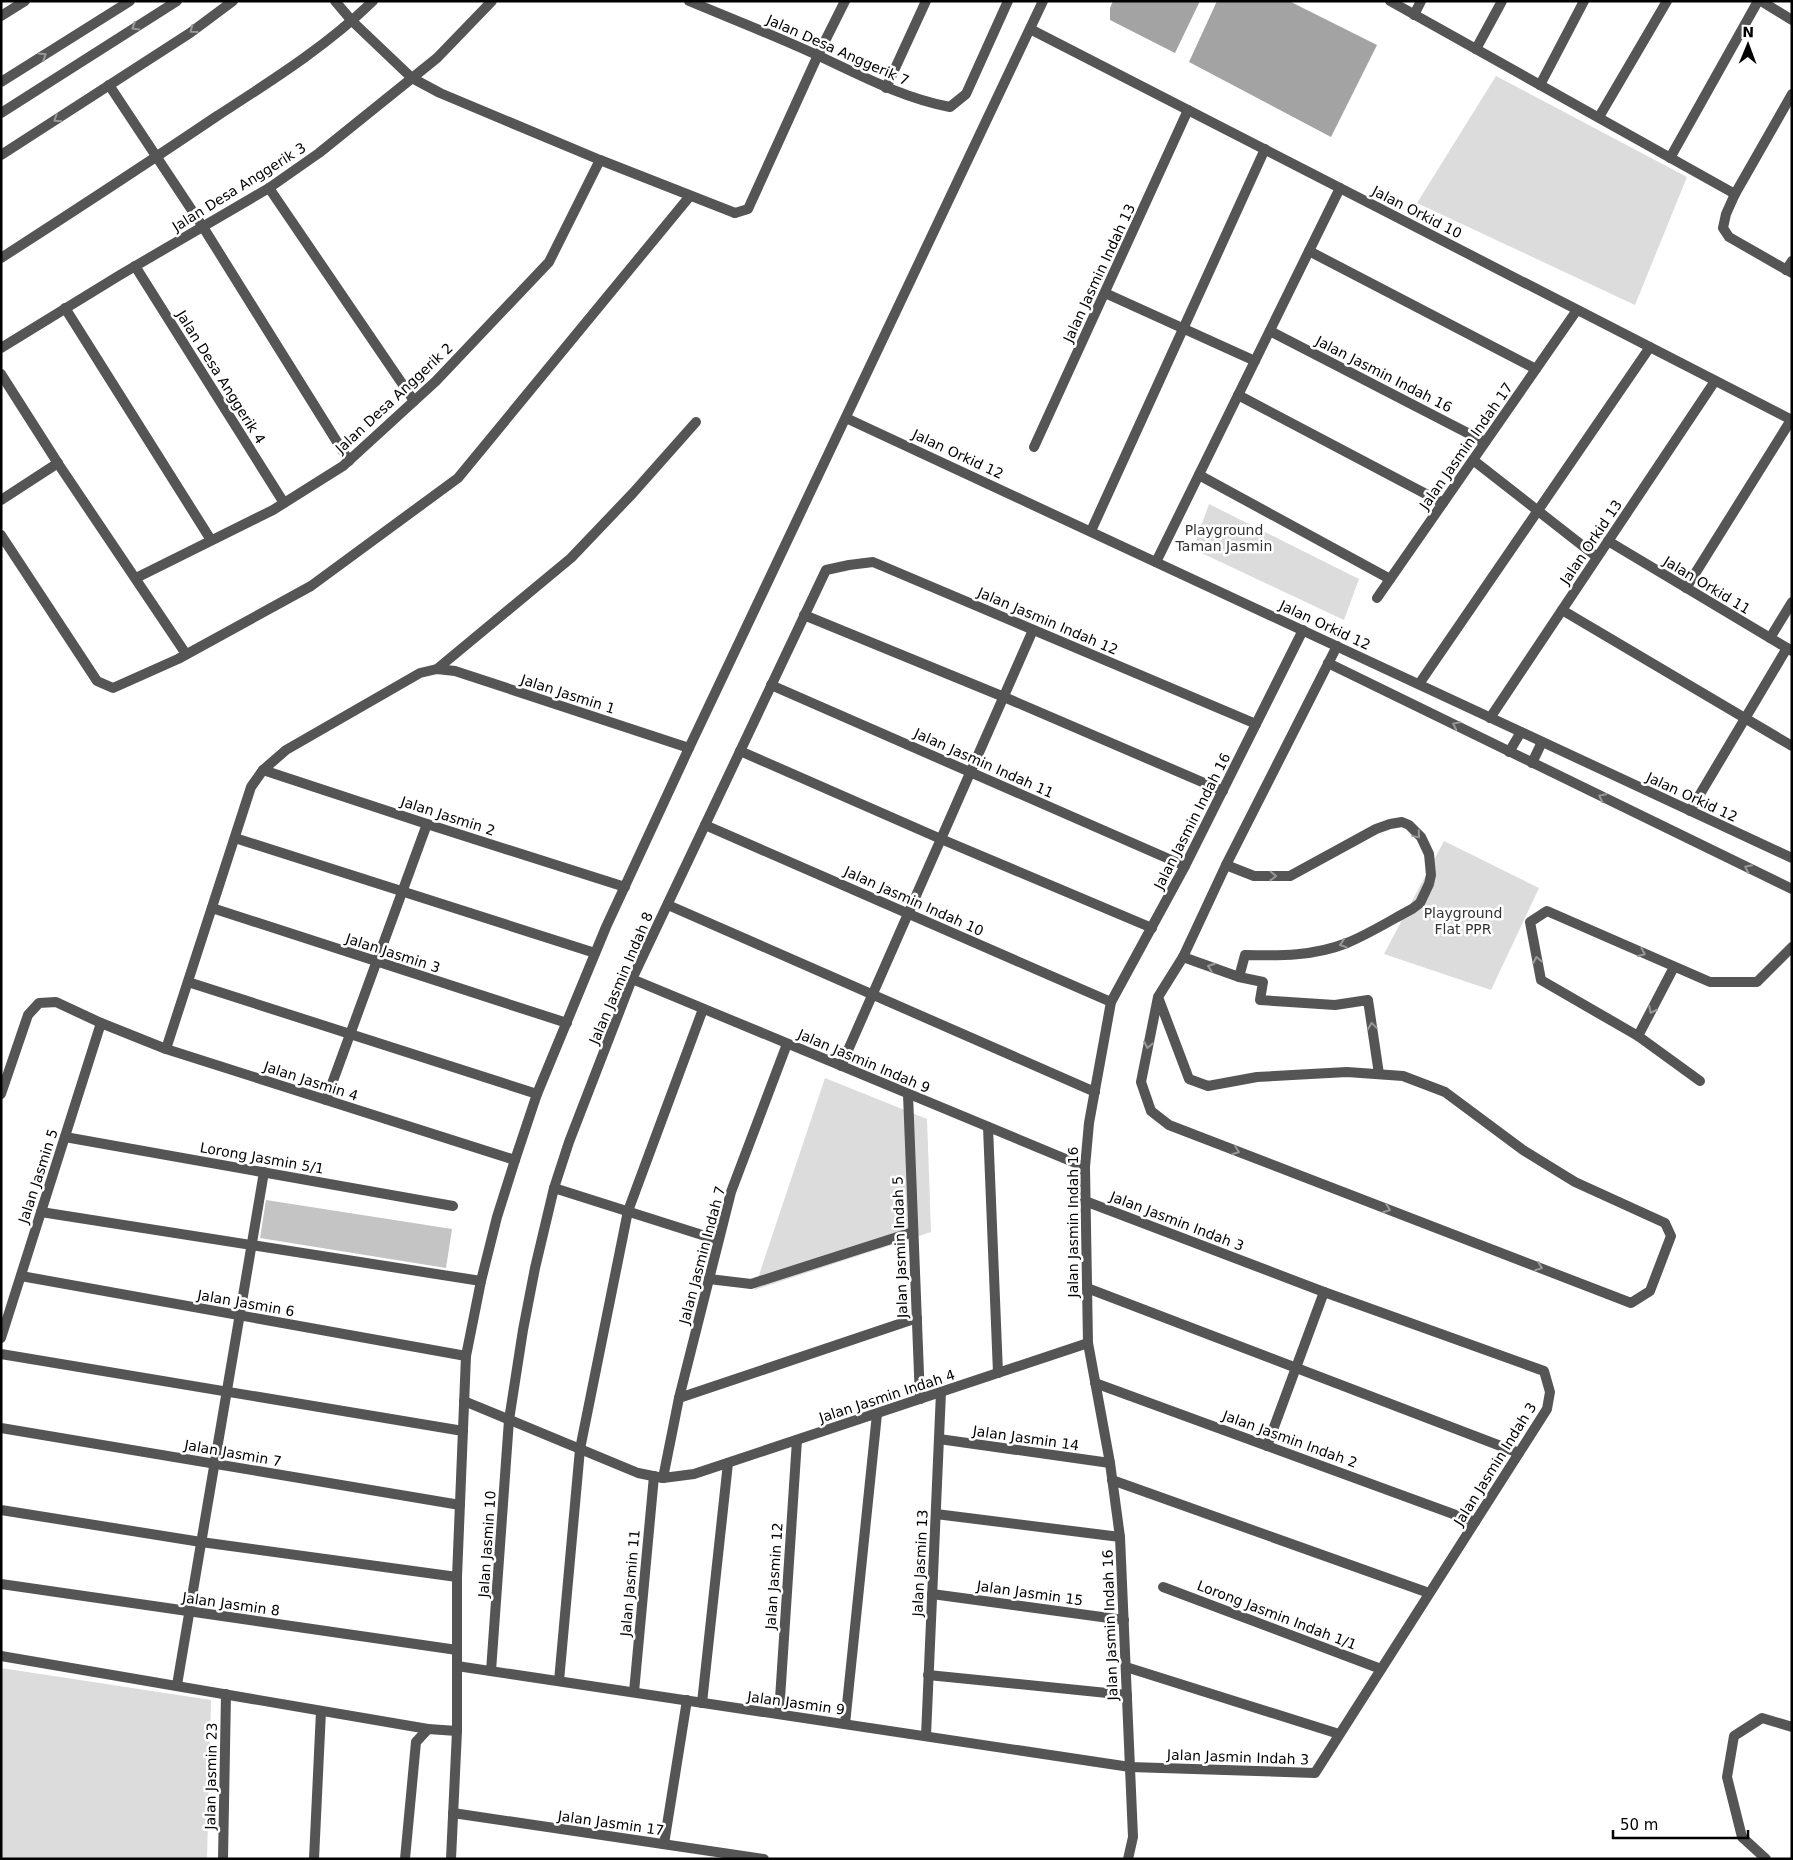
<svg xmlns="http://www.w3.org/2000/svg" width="1793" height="1860" viewBox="0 0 1793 1860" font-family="'DejaVu Sans',sans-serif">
	<rect width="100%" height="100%" fill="#fff"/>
	<!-- green -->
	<g fill="#dcdcdc">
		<polygon points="1496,76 1687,177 1635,305 1417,203"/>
		<polygon points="1209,504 1359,579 1344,620 1193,549"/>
		<polygon points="1444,841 1539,888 1491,990 1384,954"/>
		<polygon points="825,1078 927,1119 931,1232 754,1290"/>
		<polygon points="1,1668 211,1700 207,1859 1,1859"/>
	</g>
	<!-- water -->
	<g fill="#a3a3a3">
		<polygon points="1113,1 1200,1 1175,53 1110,20 1110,8"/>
		<polygon points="1217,1 1289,1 1377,45 1331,137 1189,62"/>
	</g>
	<!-- building -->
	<polygon fill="#c4c4c4" points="266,1200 452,1229 446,1268 260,1238"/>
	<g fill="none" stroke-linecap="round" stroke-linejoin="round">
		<!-- service -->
		<g stroke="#555" stroke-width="10">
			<polyline points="1761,1 1792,20"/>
			<polyline points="1414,15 1421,1"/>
			<polyline points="1540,85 1584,1"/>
			<polyline points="886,88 926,1"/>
			<polyline points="1670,158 1758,1"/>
			<polyline points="735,213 748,209 818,55"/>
			<polyline points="203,227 349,461"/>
			<polyline points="1309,251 1536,369"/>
			<path d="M1,258C74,211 146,164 217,116C271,81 327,46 373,1"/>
			<polyline points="1786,270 1792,261"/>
			<polyline points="65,308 211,540"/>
			<polyline points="1238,395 1443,503"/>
			<polyline points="1473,460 1597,557"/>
			<polyline points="1,500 58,463"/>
			<polyline points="1091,531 1265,149"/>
			<polyline points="1,535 97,681 113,688 178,659 311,586 458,478 690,196"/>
			<polyline points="1686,588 1791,420"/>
			<polyline points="1562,610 1792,746"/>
			<polyline points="804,615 1004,697 1223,791"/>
			<polyline points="1328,663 1792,889"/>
			<polyline points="437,669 571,558 633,493 696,422"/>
			<polyline points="1419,684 1650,347"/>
			<polyline points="740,751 941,839 1152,928"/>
			<polyline points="1509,752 1521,732"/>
			<polyline points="1532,763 1542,742"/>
			<polyline points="235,838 595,953"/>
			<path d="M1226,865L1254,876H1290L1376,829L1390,824L1402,822L1409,825L1421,837L1429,854L1431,875L1429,884L1420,903L1412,909C1391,920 1369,934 1347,943C1314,956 1280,956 1245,955L1239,977"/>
			<polyline points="668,905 1095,1092"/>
			<polyline points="1183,957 1239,977 1263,982 1260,1000 1335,1005 1368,1000 1379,1074"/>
			<polyline points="1674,967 1638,1036 1541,980 1530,922 1547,911 1710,982 1757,982 1792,947"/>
			<polyline points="188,982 537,1094"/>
			<polyline points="1158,997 1189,1079 1208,1086 1257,1077 1347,1072 1403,1076 1445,1092 1523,1150 1575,1182 1665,1223 1671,1236 1650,1291 1631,1303 1169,1125 1151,1111 1141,1082 1158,997 1183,957 1226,865 1337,646"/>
			<polyline points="1638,1036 1700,1081"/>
			<polyline points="841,1066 1033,630"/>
			<polyline points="1,1094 28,1015 39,1003 56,1002 101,1023"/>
			<polyline points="326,1100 427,824"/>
			<polyline points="988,1127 998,1373"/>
			<polyline points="41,1212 481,1281"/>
			<polyline points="1087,1288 1519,1453"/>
			<polyline points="1,1354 463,1431"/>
			<polyline points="679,1398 917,1318"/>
			<polyline points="1267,1446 1324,1292"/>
			<polyline points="1112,1480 1429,1593"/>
			<polyline points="1,1510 201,1542 457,1577"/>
			<polyline points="936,1514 1120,1537"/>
			<polyline points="1,1656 428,1729"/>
			<polyline points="1126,1667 1339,1734"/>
			<polyline points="928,1675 1127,1695"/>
			<polyline points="559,1681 580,1449 628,1211 703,1009"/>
			<polyline points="177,1685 264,1172"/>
			<polyline points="702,1703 728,1463"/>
			<polyline points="845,1724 877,1414"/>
			<polyline points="664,1844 687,1700"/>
			<polyline points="314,1859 321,1711"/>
			<polyline points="1766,1859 1742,1837 1727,1777 1734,1736 1762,1718 1792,1727"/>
		</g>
		<!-- minor -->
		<g stroke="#555" stroke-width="10">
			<polyline points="335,1 352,21 412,78 440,93 600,160 735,213"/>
			<path d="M689,1C732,19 776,36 819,56C862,76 903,98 950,107L966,94L1008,1"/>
			<polyline points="1390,1 1735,194"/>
			<polyline points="1,16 25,1"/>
			<polyline points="1030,29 1792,420"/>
			<polyline points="1476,49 1502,1"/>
			<polyline points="818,55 845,1"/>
			<polyline points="109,85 203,227"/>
			<polyline points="1792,94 1735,194 1726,214 1723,228 1729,237 1792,273"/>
			<polyline points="1599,117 1667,1"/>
			<polyline points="1,155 190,33 233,1"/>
			<polyline points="269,188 414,401"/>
			<polyline points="135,266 284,503"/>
			<polyline points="1105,293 1255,361"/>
			<polyline points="1270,331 1485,442"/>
			<polyline points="1,348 120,275 269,188 319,153 437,58 492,1"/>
			<polyline points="1,374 59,465 186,654"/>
			<polyline points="846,418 1792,858"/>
			<polyline points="1034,447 1188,110"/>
			<polyline points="1199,475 1390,579"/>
			<polyline points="1608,541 1792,651"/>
			<polyline points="1156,562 1340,188"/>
			<polyline points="136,578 273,510 343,466 436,381 549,262 600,160"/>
			<polyline points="1377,598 1577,310"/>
			<polyline points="1770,638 1792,602"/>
			<polyline points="771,685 1185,866"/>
			<polyline points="1490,718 1715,381"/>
			<polyline points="263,770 427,824 625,887"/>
			<polyline points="1690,811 1787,648"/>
			<polyline points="705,825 1111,1002"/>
			<polyline points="212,908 567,1023"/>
			<polyline points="632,979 1085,1167"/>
			<polyline points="166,1049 251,787 263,770 286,750 420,673 437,669 455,671 689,748"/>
			<polyline points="908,1094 920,1399"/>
			<polyline points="65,1137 453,1206"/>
			<polyline points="554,1188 718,1240"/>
			<polyline points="21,1276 466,1356"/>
			<polyline points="709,1279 751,1284 913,1232"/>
			<polyline points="1,1338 101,1023 166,1049 515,1160"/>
			<polyline points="1095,1383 1475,1522"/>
			<polyline points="464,1401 638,1473 663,1478 694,1474 1088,1343"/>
			<polyline points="1,1428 460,1505"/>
			<polyline points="939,1439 1110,1463"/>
			<polyline points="663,1478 679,1398 731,1192 787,1044"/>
			<polyline points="1,1584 457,1650"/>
			<polyline points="1163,1587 1381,1669"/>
			<polyline points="932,1594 1124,1620"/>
			<polyline points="457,1666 1130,1767 1315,1773 1547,1409 1550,1392 1544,1371 1324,1292 1085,1201"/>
			<polyline points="491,1671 509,1420 523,1330 535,1268 554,1188 569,1142 632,979 826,570 849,565 873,562 1256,724"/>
			<polyline points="634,1692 654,1476"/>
			<polyline points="779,1714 797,1440"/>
			<polyline points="926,1736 941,1392"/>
			<polyline points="453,1813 764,1859"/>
			<polyline points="223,1859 226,1694"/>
			<polyline points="405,1859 416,1742 428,1729 457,1731"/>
			<polyline points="451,1859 457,1731 457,1577 466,1356 481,1281 497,1217 515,1160 537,1094 606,927 689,748 1043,1"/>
			<polyline points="1128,1859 1133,1837 1120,1537 1110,1463 1088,1343 1085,1167 1089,1123 1111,1002 1185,866 1303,630"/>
		</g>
		<!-- tertiary -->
		<g stroke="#555" stroke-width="10">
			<polyline points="1,82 130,1"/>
			<polyline points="1,113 177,1"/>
		</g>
	</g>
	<!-- one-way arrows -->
	<defs><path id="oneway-chevron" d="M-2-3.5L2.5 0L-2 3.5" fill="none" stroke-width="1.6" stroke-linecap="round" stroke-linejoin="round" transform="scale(1.25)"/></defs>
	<g stroke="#999">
		<use href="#oneway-chevron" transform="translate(135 27) rotate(149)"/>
		<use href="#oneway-chevron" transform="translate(193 30) rotate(144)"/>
		<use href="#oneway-chevron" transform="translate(43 56) rotate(-32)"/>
		<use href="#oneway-chevron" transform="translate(57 119) rotate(147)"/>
		<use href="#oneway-chevron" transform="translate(1456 725) rotate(-154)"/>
		<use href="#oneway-chevron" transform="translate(1602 797) rotate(-154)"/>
		<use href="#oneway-chevron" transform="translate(1417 835) rotate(50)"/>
		<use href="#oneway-chevron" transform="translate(1748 868) rotate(-154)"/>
		<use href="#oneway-chevron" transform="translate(1273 876) rotate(1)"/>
		<use href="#oneway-chevron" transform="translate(1343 944) rotate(162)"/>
		<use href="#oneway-chevron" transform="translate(1642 953) rotate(23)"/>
		<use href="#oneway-chevron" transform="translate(1537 960) rotate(-101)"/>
		<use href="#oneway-chevron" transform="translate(1211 967) rotate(-160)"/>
		<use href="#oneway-chevron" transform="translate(1652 1010) rotate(117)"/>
		<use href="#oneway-chevron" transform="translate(1372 1026) rotate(-98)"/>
		<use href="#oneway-chevron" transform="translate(1148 1045) rotate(101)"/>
		<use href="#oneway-chevron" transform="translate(1236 1151) rotate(21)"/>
		<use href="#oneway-chevron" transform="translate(1387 1209) rotate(21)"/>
		<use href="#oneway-chevron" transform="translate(1539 1267) rotate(21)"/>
	</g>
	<g text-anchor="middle" stroke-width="5" stroke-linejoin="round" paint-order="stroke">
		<!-- street labels -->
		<g font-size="14" fill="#000" stroke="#fff">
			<text transform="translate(838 50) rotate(24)" y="5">Jalan Desa Anggerik 7</text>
			<text transform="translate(239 187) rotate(-32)" y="5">Jalan Desa Anggerik 3</text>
			<text transform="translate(1417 212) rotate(27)" y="5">Jalan Orkid 10</text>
			<text transform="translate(1099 273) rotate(-65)" y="5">Jalan Jasmin Indah 13</text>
			<text transform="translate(1384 374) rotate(27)" y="5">Jalan Jasmin Indah 16</text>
			<text transform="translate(221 377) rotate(58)" y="5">Jalan Desa Anggerik 4</text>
			<text transform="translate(394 398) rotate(-43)" y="5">Jalan Desa Anggerik 2</text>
			<text transform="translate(1466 446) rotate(-55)" y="5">Jalan Jasmin Indah 17</text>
			<text transform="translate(958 454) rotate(25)" y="5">Jalan Orkid 12</text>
			<text transform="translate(1591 542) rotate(-56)" y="5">Jalan Orkid 13</text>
			<text transform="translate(1707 585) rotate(31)" y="5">Jalan Orkid 11</text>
			<text transform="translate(1048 621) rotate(23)" y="5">Jalan Jasmin Indah 12</text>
			<text transform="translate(1325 625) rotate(25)" y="5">Jalan Orkid 12</text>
			<text transform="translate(568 694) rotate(18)" y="5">Jalan Jasmin 1</text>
			<text transform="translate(984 763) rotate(24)" y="5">Jalan Jasmin Indah 11</text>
			<text transform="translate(1692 797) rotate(25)" y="5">Jalan Orkid 12</text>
			<text transform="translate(448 816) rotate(18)" y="5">Jalan Jasmin 2</text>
			<text transform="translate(1192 821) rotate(-63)" y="5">Jalan Jasmin Indah 16</text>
			<text transform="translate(914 901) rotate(24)" y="5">Jalan Jasmin Indah 10</text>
			<text transform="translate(393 953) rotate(18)" y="5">Jalan Jasmin 3</text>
			<text transform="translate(621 978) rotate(-67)" y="5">Jalan Jasmin Indah 8</text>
			<text transform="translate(864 1061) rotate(23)" y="5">Jalan Jasmin Indah 9</text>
			<text transform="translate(311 1081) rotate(18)" y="5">Jalan Jasmin 4</text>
			<text transform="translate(262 1158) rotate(10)" y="5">Lorong Jasmin 5/1</text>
			<text transform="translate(38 1176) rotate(-72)" y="5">Jalan Jasmin 5</text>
			<text transform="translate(1177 1221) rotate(21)" y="5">Jalan Jasmin Indah 3</text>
			<text transform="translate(1073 1222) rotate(-90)" y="5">Jalan Jasmin Indah 16</text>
			<text transform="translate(900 1247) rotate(-92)" y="5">Jalan Jasmin Indah 5</text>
			<text transform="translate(702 1255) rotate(-75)" y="5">Jalan Jasmin Indah 7</text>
			<text transform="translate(246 1303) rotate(10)" y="5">Jalan Jasmin 6</text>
			<text transform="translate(887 1396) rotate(-18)" y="5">Jalan Jasmin Indah 4</text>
			<text transform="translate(1026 1438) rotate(8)" y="5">Jalan Jasmin 14</text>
			<text transform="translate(1290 1439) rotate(20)" y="5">Jalan Jasmin Indah 2</text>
			<text transform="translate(233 1453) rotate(10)" y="5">Jalan Jasmin 7</text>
			<text transform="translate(1495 1464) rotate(-58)" y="5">Jalan Jasmin Indah 3</text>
			<text transform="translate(487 1544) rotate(-86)" y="5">Jalan Jasmin 10</text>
			<text transform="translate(920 1563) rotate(-87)" y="5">Jalan Jasmin 13</text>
			<text transform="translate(774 1576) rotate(-86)" y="5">Jalan Jasmin 12</text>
			<text transform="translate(630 1583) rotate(-85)" y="5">Jalan Jasmin 11</text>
			<text transform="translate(1030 1593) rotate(8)" y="5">Jalan Jasmin 15</text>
			<text transform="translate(231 1604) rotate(8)" y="5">Jalan Jasmin 8</text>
			<text transform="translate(1277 1615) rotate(21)" y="5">Lorong Jasmin Indah 1/1</text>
			<text transform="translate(1110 1625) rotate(-92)" y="5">Jalan Jasmin Indah 16</text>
			<text transform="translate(796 1703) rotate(8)" y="5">Jalan Jasmin 9</text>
			<text transform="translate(1238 1757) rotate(2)" y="5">Jalan Jasmin Indah 3</text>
			<text transform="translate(211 1776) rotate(-89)" y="5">Jalan Jasmin 23</text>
			<text transform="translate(611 1823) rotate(8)" y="5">Jalan Jasmin 17</text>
		</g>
		<!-- park labels -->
		<g font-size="14" fill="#333" stroke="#fff">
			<text x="1224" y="535">Playground<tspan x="1224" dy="16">Taman Jasmin</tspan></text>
			<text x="1463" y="918">Playground<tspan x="1463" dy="16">Flat PPR</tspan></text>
		</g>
	</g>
	<!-- border -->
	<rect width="1793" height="1860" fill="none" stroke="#000000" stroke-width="5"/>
	<!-- north arrow -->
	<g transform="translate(1748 45) rotate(1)" stroke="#ffffff" stroke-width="4" paint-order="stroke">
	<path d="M0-4L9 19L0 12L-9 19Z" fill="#000000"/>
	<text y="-8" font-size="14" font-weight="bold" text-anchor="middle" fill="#000000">N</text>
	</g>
	<!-- scale -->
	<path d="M1613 1830v8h135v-8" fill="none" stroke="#000000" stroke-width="2.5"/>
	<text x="1620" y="1830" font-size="15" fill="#000000" stroke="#ffffff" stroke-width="4" paint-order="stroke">50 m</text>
</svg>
